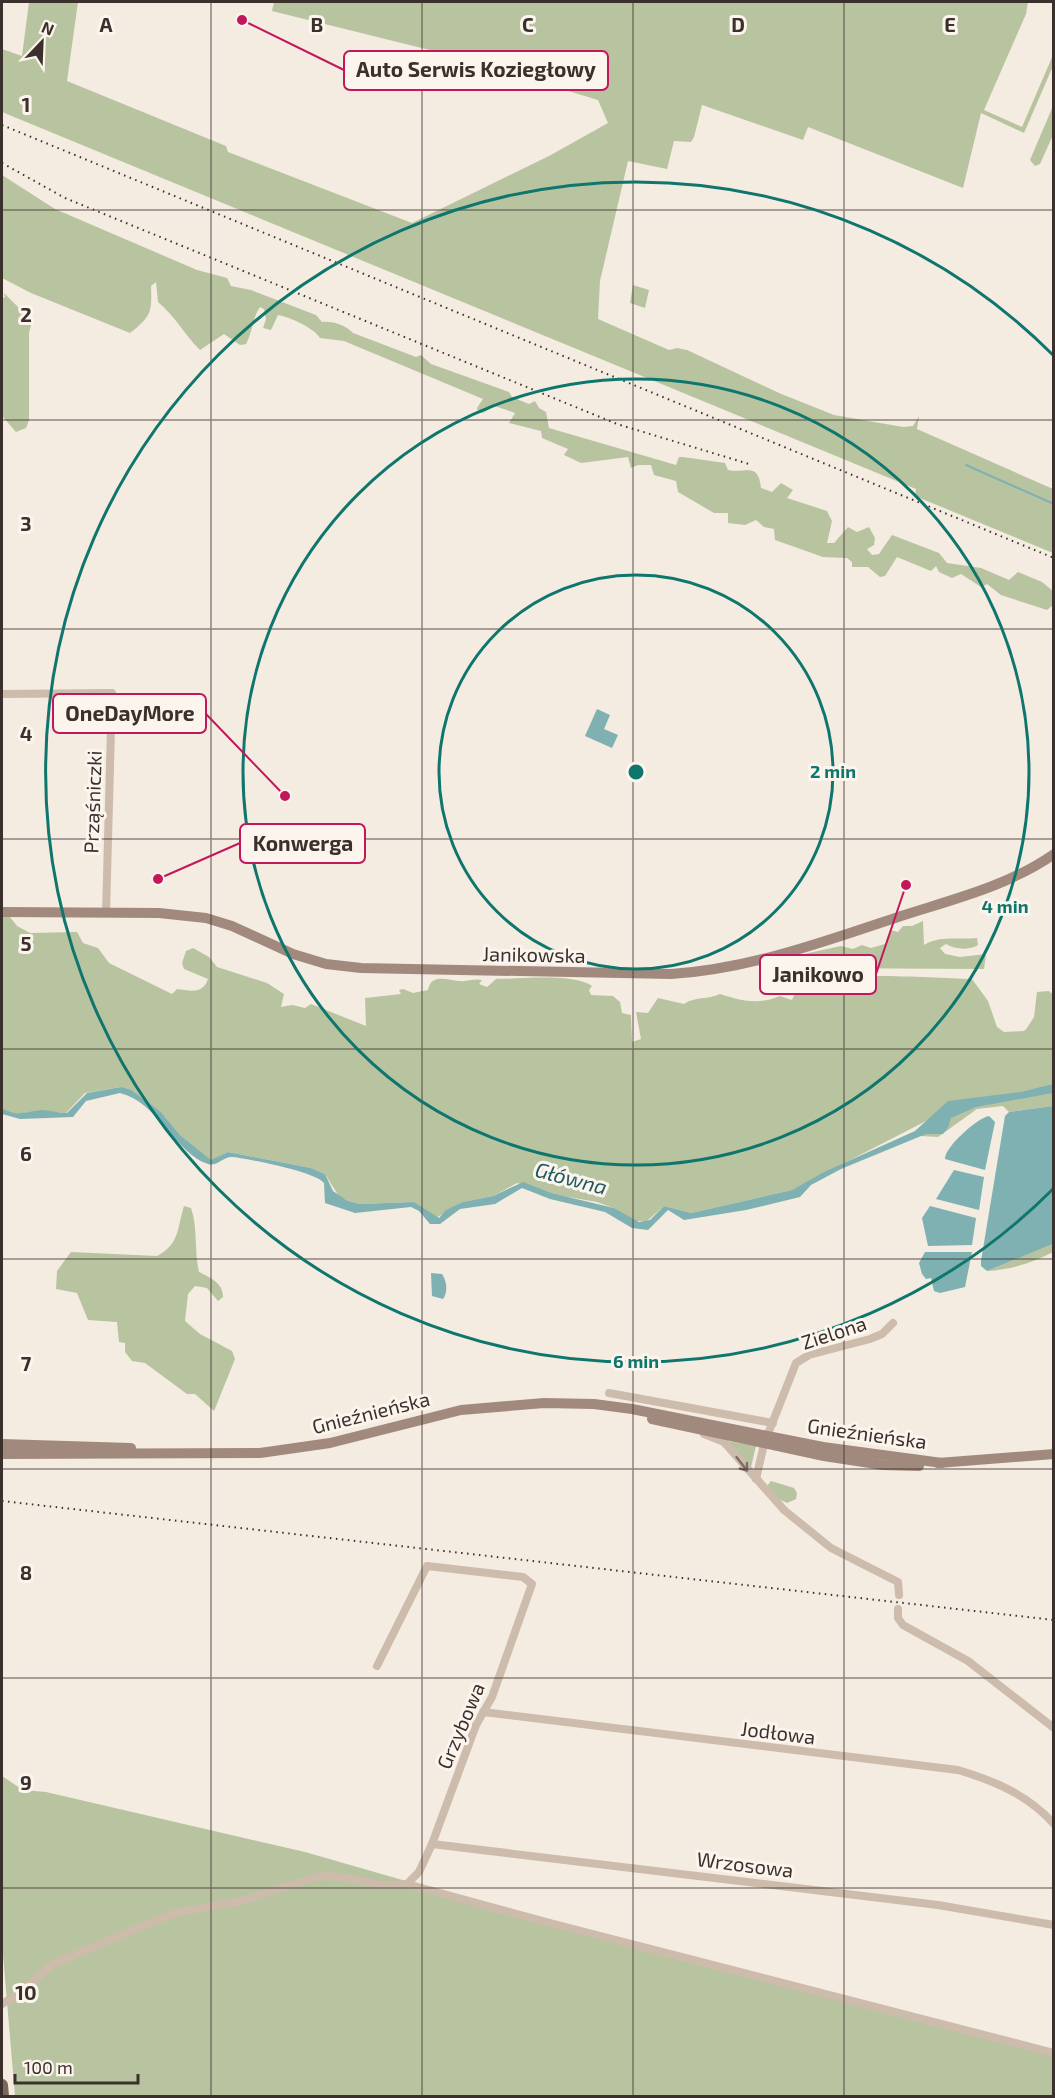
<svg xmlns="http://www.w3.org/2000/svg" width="1055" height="2098" viewBox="0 0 1055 2098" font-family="'Exo 2',sans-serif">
	<rect width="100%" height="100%" fill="#f4ebe1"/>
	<!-- green -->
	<g fill="#b8c4a0">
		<polygon points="29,2 78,2 67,81 226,146 228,152 412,223 549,156 608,123 598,100 446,54 272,11 274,2 1028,2 1026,14 984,110 1022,127 1053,55 1053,66 1024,133 981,113 963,188 808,127 803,140 702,105 694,137 691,142 674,141 667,169 628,161 600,281 598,319 669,350 677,348 687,350 779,393 834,415 903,427 913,426 919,416 917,429 1053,489 1053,553 915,496 916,489 2,112 2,49 22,56"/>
		<polygon points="1053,106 1053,135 1040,164 1035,166 1030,160"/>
		<path d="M2,175L55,209L197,270L227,278L231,286L251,290L316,315L322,322C335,321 344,325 353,333L416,357L421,355L431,364L509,392L512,397L529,404L535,401L539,408L546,412L549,428L676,465L679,457H683L725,463L728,470C746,474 758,461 761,488L772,492L781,483L793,490L787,498L827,511L832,521L827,543H834L848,527L857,532L869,527L875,538L874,545L867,549L872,555L879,554L892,535L939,553L947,563L981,568L1009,580L1018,572L1042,582L1053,591V605L1047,610L1001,595L987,584L981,587L961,574L952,578L939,572L936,566L931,571L897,557L885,576L880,577L868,567H852V562L847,558L823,557L775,540L774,529L764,527L756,520L745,525L728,523V513H714L678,492L676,481L654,475L651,465H638L631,468L628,457L581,463L564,455L568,449L542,438L541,431L509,423L515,413L495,406L483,413L478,412L477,408L483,399L344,341L320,338C314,328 290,317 278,315L271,330L263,328L266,319L264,309L260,307C252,319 253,331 246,344L240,345L224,334L200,350C184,334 175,316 158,302L156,282L151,286C152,313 151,316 130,333L31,293L2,278Z"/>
		<polygon points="633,285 649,290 645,308 630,303"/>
		<polygon points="4,293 32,321 29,333 29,420 26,428 16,432 2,416 2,297 5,298"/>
		<path d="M2,916L10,917L17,926L30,933L77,932L83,943L98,948L109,963L172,994L177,989C191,991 203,994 208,979L184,969L182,963L186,951L193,948L209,957L217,967L267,983L284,994L281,1007L292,1005L305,1008L311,1004L366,1026L365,998L401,994L399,990L403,989L413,993L428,990C431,973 447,980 459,981C465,982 475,978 482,980L479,984L487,987L496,979C520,979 573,973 592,986L589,990L591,995L613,996L620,1002L622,1013L631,1015L632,1042L641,1039L636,1012L648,1013L658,998L684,1004C695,996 708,1000 720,994C741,1001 759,1005 780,996L792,1000L798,985C838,970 927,978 972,979L988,1001L997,1027L1004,1032L1024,1031L1027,1028L1034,1017L1037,992L1049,991L1053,995V1106L1009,1112L1003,1106L977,1109L938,1137L921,1136L928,1120L792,1190L691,1213L664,1206L647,1221H634L614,1208L597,1202L557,1195L517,1183L493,1196L463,1202L436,1218L414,1202L359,1204L340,1198L325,1174L311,1168L228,1152L211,1161L180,1135L161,1112L121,1087L85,1093L66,1113L45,1111L11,1114L2,1108Z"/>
		<path d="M923,921L924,945C940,935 958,940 977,938L978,945C968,951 955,949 946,944L940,948L945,954L960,957L986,954L984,969L801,968L791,963L804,954L841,946L853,949L862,945L871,948L885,944L890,930L898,932L903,926H912Z"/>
		<path d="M184,1206L191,1208C198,1228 194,1251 199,1272C211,1278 223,1283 223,1297L218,1301L207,1288L195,1286L188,1294L185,1321L200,1334L232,1351L235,1359L214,1411L195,1394H187L145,1363L132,1361L125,1352V1343L119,1342L117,1322L88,1320L77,1293L56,1289L57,1271L71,1252L157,1256C180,1244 177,1228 184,1206Z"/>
		<path d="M1053,1244V1252C1032,1263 1010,1270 987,1271Z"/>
		<polygon points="728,1441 756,1446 751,1467 750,1468"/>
		<polygon points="771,1481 794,1488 797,1493 796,1499 787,1503 779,1499 767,1486"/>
		<polygon points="2,1776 23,1790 46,1792 305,1852 413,1883 1053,2053 1053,2096 15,2096 2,1943"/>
	</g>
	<!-- water -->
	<g fill="#7fb0b2">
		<polygon points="597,709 610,715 604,729 618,735 612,748 585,736"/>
		<path d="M1053,1084V1093L976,1107L951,1118L948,1128L943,1134H926L841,1169L811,1185L800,1197L746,1210L684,1220L668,1210L648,1230L632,1228L605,1212L550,1199L522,1188L495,1204L460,1209L440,1224H430L419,1211L411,1207L355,1213L325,1203L324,1183C316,1172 249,1159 233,1157C223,1156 217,1167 208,1164C176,1154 158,1102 120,1093L86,1101L73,1117L20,1119L2,1114V1108C16,1117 25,1112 41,1110C49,1110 58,1113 67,1113L87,1093L121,1087L131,1090L161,1112L180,1135L211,1160L228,1152L311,1168L325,1174L333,1191L346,1200L359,1204L414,1202L439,1218L446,1210L463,1202L493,1196L523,1182L551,1193L614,1208L639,1222L650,1220L664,1206L691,1213L792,1190L824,1172L915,1131L948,1101L1021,1092Z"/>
		<polygon points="1053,1106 1053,1244 987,1271 981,1266 981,1261 1005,1116 1009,1112"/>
		<path d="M989,1116L995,1122L985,1170L945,1159C944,1148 977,1118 989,1116Z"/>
		<polygon points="954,1170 984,1177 979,1210 936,1199"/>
		<polygon points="930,1206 976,1218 972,1245 928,1246 922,1218"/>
		<polygon points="925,1252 972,1252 965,1287 940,1293 934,1291 931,1278 926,1279 922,1274 919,1263"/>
		<path d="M431,1273L442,1274C447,1281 448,1292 443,1299L432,1296Z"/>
	</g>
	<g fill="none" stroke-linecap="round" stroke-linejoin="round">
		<!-- stream -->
		<polyline stroke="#7fb0b2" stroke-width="2" points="966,465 1054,504"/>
		<!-- street -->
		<g stroke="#cdbbac" stroke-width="8">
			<polyline points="2,694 112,693 106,913"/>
			<polyline points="609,1393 773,1423"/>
			<polyline points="704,1434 724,1442 784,1510 831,1548 898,1582 899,1595"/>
			<polyline points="756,1479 764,1444 796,1363 809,1355 870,1339 882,1334 893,1323"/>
			<polyline points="898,1609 898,1618 903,1625 968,1661 1054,1728"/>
			<polyline points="377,1666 427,1566 523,1577 532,1584 492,1697 476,1725 432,1844 419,1872 407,1884"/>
			<path d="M483,1712L958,1770C995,1781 1028,1795 1054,1824"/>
			<polyline points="432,1844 938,1905 1054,1925"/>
			<polyline points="2,2004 15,1996 53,1964 174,1913 241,1901 319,1876 341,1877 381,1885 407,1884 550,1923 1054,2053"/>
		</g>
		<!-- secondary -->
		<g stroke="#a18a7d" stroke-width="10">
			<path d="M2,912L159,913L206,918L232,926L293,954L326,964L361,968L671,974C750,969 826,941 901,916C954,899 1008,886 1054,854"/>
			<polyline points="652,1419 824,1456 883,1465 919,1466"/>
			<polyline points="2,1444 131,1448"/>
			<polyline points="2,1454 260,1453 330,1443 461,1410 544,1403 594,1404 632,1409 823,1447 942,1463"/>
			<polyline points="938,1463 1054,1454"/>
		</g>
		<!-- primary -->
		<polyline stroke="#7d675c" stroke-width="12" points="2,2085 3,2096"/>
		<!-- rail -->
		<g stroke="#3b302b" stroke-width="2" stroke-dasharray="1.5 4.5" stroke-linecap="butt">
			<polyline points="2,125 1054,558"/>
			<polyline points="2,163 65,198 617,424 749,464"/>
			<polyline points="2,1501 1054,1620"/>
		</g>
	</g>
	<!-- one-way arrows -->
	<defs><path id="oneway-shaft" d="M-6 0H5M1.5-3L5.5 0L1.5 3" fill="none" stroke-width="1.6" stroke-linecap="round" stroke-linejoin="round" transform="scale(1.5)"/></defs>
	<use stroke="#7d6f65" href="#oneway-shaft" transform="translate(742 1464) rotate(52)"/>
	<!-- grid -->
	<path fill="none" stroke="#3b302b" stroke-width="1.5" stroke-opacity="0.55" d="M211,2V2096M422,2V2096M633,2V2096M844,2V2096M2,210H1054M2,420H1054M2,629H1054M2,839H1054M2,1049H1054M2,1259H1054M2,1469H1054M2,1678H1054M2,1888H1054"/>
	<!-- distance rings -->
	<g fill="none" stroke="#0f766e" stroke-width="3">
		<circle cx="636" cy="772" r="197"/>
		<circle cx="636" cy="772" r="393"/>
		<path d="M1053 1189A590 590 0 1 1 1053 355"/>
	</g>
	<g text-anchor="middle" stroke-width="6" stroke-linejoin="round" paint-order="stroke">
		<!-- street labels -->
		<g font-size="20" fill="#3b302b" stroke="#fbf5ee">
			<text transform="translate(93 802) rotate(-88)" y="7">Prząśniczki</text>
			<text transform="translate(534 955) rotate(1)" y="7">Janikowska</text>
			<text transform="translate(834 1333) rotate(-18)" y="7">Zielona</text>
			<text transform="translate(371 1413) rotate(-14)" y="7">Gnieźnieńska</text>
			<text transform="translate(867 1434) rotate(8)" y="7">Gnieźnieńska</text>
			<text transform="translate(461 1726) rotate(-67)" y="7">Grzybowa</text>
			<text transform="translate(778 1733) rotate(7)" y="7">Jodłowa</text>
			<text transform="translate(745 1865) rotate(7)" y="7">Wrzosowa</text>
		</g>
		<!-- water labels -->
		<g font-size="21" font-style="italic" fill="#1f5a5e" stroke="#fbf5ee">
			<text transform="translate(571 1179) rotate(15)" y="7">Główna</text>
		</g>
	</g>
	<g font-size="20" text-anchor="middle" font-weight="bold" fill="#3b302b" stroke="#fbf5ee" stroke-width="6" stroke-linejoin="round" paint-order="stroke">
		<text x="106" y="32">A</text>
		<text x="317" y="32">B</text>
		<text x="528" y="32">C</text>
		<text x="738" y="32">D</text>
		<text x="950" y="32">E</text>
		<text x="26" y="112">1</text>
		<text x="26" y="322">2</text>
		<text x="26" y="531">3</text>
		<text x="26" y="741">4</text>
		<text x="26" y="951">5</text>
		<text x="26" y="1161">6</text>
		<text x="26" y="1371">7</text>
		<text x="26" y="1580">8</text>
		<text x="26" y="1790">9</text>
		<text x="26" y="2000">10</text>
	</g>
	<circle cx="636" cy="772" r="9" fill="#0f766e" stroke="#fbf5ee" stroke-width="3"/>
	<g font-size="18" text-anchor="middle" font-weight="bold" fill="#0f766e" stroke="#fbf5ee" stroke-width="6" stroke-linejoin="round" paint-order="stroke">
		<text x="833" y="778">2 min</text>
		<text x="1005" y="913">4 min</text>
		<text x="636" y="1368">6 min</text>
	</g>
	<!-- callouts -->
	<path fill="none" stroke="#c2185b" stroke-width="2" d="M242 20L344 70M285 796L206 714M158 879L240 843M906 885L876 974"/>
	<g fill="#c2185b" stroke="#fbf5ee" stroke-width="2">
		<circle cx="242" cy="20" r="6"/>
		<circle cx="285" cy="796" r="6"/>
		<circle cx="158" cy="879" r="6"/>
		<circle cx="906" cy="885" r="6"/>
	</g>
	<g fill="#fbf5ee" stroke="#c2185b" stroke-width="2">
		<rect x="344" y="51" width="264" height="39" rx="6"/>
		<rect x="53" y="694" width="153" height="39" rx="6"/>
		<rect x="240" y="824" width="125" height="39" rx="6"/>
		<rect x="760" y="955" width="116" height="39" rx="6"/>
	</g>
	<g font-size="21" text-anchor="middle" font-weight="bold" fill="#3b302b">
		<text x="476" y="77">Auto Serwis Koziegłowy</text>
		<text x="130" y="721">OneDayMore</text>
		<text x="303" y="851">Konwerga</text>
		<text x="818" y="982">Janikowo</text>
	</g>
	<!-- border -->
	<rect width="1055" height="2098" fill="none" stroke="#3b302b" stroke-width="6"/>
	<!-- north arrow -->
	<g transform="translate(42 42) rotate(23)" stroke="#fbf5ee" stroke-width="4.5" paint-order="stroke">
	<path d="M0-4.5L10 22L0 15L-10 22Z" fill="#3b302b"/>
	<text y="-9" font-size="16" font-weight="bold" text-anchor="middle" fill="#3b302b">N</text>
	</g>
	<!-- scale -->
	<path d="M15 2074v9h123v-9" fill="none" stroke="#3b302b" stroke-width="3"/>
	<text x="24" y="2074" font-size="18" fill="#3b302b" stroke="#fbf5ee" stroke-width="4.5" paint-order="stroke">100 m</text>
</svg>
